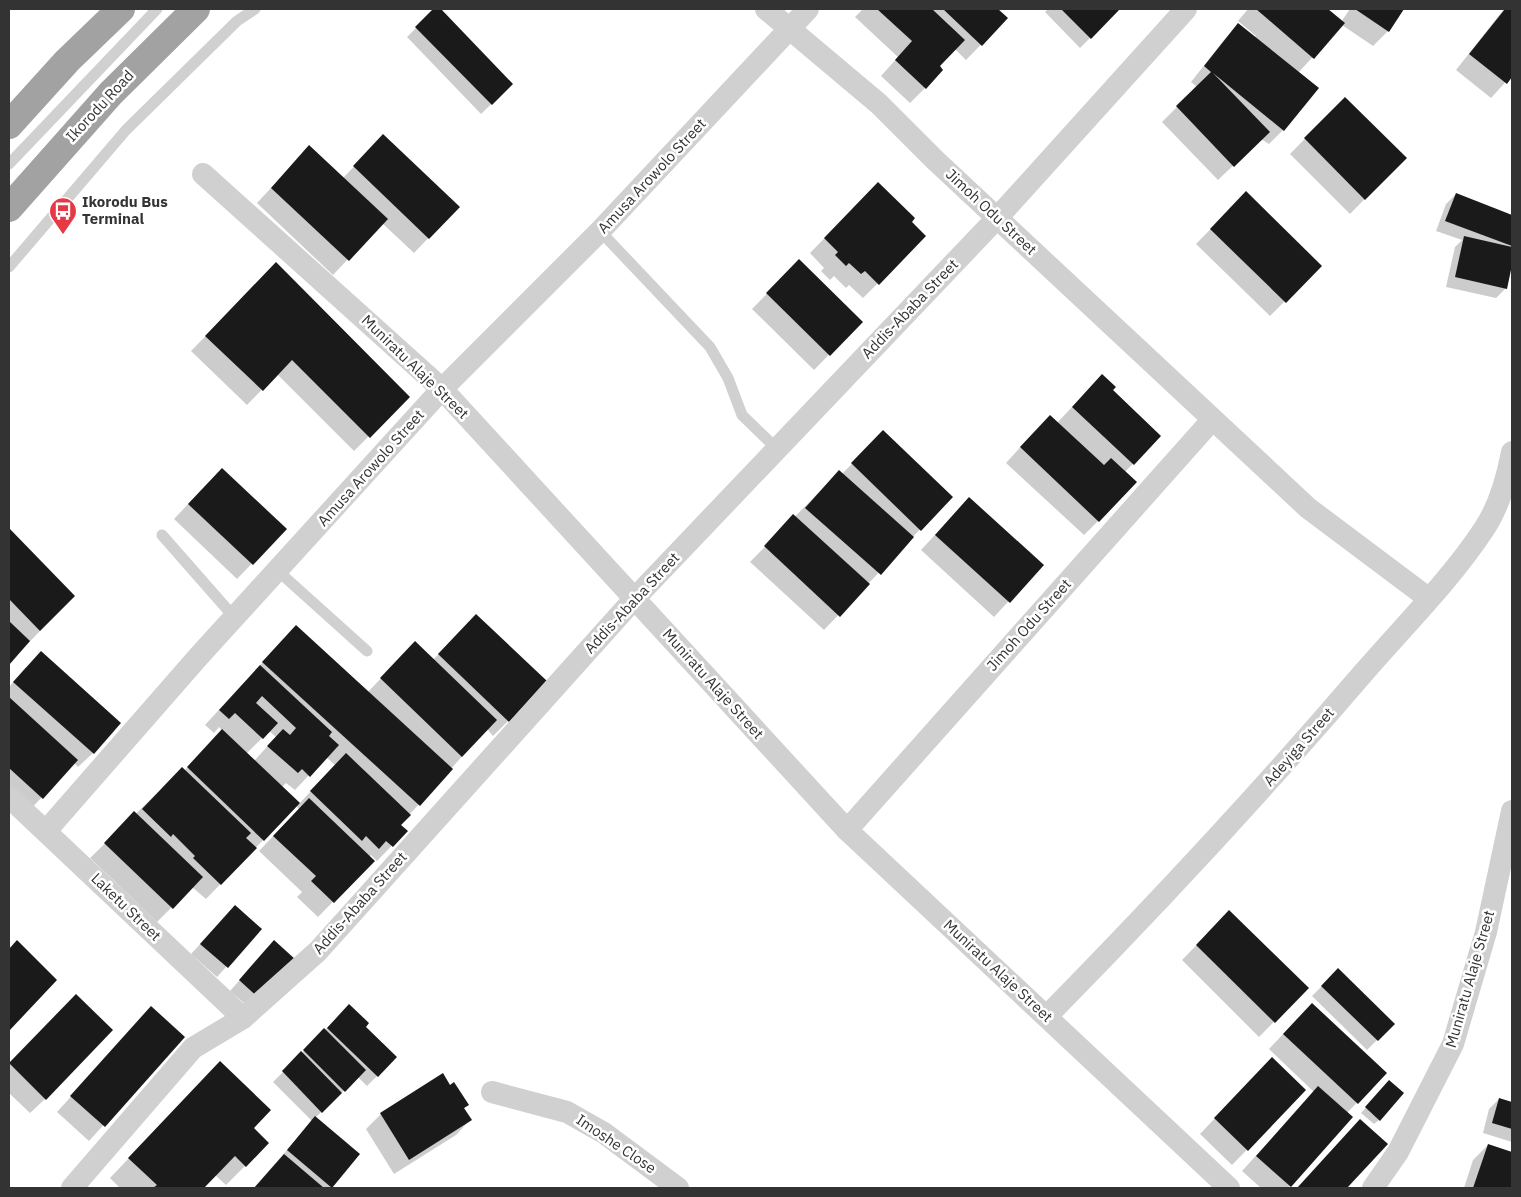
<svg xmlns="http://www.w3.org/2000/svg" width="1521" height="1197" viewBox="0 0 1521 1197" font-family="'IBM Plex Sans',sans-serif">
	<rect width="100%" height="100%" fill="#fff"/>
	<!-- shadow -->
	<g fill="#0003" fill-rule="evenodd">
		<polygon points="435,9 439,9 512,84 481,114 407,37"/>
		<polygon points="863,9 996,9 1006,19 966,60 955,49 938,67 925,88 910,103 881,76 898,57 855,17"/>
		<polygon points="1048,9 1119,9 1080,48 1045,12"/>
		<polygon points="1248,9 1326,9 1341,22 1350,9 1403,9 1388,31 1373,46 1342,25 1298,73 1283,130 1269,144 1261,139 1218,180 1162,122 1197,87 1191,82 1224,40 1238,25 1254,38 1256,36 1238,21"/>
		<polygon points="1504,9 1512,9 1512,75 1491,98 1456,70"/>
		<polygon points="1345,98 1405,158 1350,214 1290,154"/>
		<polygon points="369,151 458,207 414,253 382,223 333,275 257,203 295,162 343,178"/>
		<polygon points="878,184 925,236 863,298 849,285 846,288 834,276 830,280 821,271 824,268 810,253"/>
		<polygon points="1246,193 1320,266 1270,316 1196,244"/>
		<polygon points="1456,194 1512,216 1512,259 1506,288 1496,298 1446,287 1455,247 1462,240 1436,231 1446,204"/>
		<polygon points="799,261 861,322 814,370 752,309"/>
		<polygon points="261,279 408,397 354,451 277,374 247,405 191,351"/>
		<polygon points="1088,390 1111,390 1160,436 1125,472 1098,521 1084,535 1006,463 1035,431 1057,423"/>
		<polygon points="883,432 951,497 824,630 750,562 839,472 842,474"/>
		<polygon points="207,484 285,529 237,579 174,519"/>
		<polygon points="969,498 1042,565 994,617 921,550"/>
		<polygon points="9,530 74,596 9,663"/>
		<path d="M296,626L368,692L401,657L433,660L461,630L508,721L493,736L487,729L400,825L406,831L377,861L371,855L369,857L373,861L318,917L297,897L302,892L259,851L299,809L296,806L206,899L192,887L157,922L90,858L182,769L184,771L223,731L219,727L214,733L205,725ZM269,731L276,737L254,761L246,754ZM326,757L335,765L299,804L282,787L286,783L295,790Z"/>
		<polygon points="26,667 93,753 78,767 74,763 27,813 9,796 9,687"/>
		<polygon points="235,906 260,929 217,977 191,954"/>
		<polygon points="1229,912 1307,988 1259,1037 1182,960"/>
		<polygon points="17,942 56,980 9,1029 9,950"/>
		<polygon points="265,952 250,1008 230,991"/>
		<polygon points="1338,970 1393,1024 1367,1050 1312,996"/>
		<polygon points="349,1006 364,1027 396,1057 367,1086 358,1077 315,1118 331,1187 254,1188 312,1121 273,1082"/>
		<polygon points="151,1008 183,1037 89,1141 57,1112"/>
		<polygon points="61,1010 45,1099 30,1113 9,1093 9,1064"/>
		<polygon points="1297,1019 1385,1073 1347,1113 1351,1117 1288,1188 1261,1188 1242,1171 1314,1092 1269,1049"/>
		<polygon points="1257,1074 1305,1090 1232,1165 1200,1134"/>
		<polygon points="201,1082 268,1143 226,1185 215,1175 202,1188 120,1188 110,1178"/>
		<polygon points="1385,1086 1379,1120 1374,1124 1361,1113"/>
		<polygon points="449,1087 467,1105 463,1109 470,1120 456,1135 394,1174 366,1129 381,1114"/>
		<polygon points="1499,1099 1512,1103 1512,1142 1483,1133 1489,1109"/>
		<polygon points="1488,1145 1512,1153 1512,1188 1464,1188 1473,1160"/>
	</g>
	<!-- building -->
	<g fill="#1a1a1a">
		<polygon points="433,9 441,9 513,84 492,105 415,27"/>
		<polygon points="877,9 932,9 965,40 940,66 943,70 926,89 895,60 912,41"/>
		<polygon points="943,9 998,9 1008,18 982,46"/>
		<polygon points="1061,9 1120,9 1091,39"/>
		<polygon points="1256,9 1328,9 1345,23 1314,59"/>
		<polygon points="1355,9 1404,9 1389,32"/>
		<polygon points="1505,9 1512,9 1512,77 1507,84 1469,54"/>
		<polygon points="1238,23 1319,88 1284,131 1213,73 1270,132 1234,167 1176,106 1211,72 1204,66"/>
		<polygon points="1345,97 1407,158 1365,200 1304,138"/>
		<polygon points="383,134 460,207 429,239 353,166"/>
		<polygon points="309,145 388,219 349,261 271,188"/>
		<polygon points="878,182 915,218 912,222 926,236 879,285 865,271 861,274 849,263 846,266 835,255 838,252 824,238"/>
		<polygon points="1246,191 1322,266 1286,303 1210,229"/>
		<polygon points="1456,193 1512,215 1512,246 1445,221"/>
		<polygon points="1464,236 1512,247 1512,265 1507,289 1455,277"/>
		<polygon points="799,259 863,322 830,356 766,293"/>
		<polygon points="276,262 410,397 370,438 292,360 263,391 205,336"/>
		<polygon points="1102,374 1116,387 1113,390 1161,436 1134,465 1072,407"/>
		<polygon points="1050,415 1104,465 1111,458 1137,482 1099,522 1020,447"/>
		<polygon points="883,430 953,497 921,531 851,463"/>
		<polygon points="222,468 287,529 253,565 188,504"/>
		<polygon points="839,470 914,537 881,575 805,508"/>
		<polygon points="969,497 1044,565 1010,603 935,535"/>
		<polygon points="793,514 870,584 840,617 764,546"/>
		<polygon points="9,528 75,596 40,631 9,599"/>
		<polygon points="476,614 547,681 509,722 438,654"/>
		<polygon points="9,621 30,641 9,665"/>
		<polygon points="296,625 453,769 420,806 262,662"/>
		<polygon points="415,641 497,720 462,757 380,678"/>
		<polygon points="41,651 121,723 94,754 13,682"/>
		<polygon points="260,665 332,732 329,736 339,745 310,777 302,769 298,773 267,746 283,729 290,735 296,728 262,696 256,703 278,723 263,739 235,713 229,719 219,710"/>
		<polygon points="9,697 78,760 43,799 9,768"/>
		<polygon points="222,729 300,803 264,841 187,767"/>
		<polygon points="346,753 411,815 401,825 408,831 393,847 386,841 379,849 366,836 362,841 310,791"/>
		<polygon points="182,767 251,833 246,838 257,848 221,885 193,858 195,856 173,834 171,837 142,809"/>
		<polygon points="309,798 375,861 334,903 311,881 316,876 273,836"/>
		<polygon points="134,811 203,877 173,909 104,843"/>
		<polygon points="235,905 262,929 228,968 200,944"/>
		<polygon points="1229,910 1309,988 1275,1023 1196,945"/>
		<polygon points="17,940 57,980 9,1031 9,949"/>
		<polygon points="274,940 296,960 261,1000 239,980"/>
		<polygon points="1338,968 1395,1024 1378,1041 1321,986"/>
		<polygon points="76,994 113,1030 46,1100 9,1063"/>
		<polygon points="1312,1003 1387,1073 1358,1104 1283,1034"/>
		<polygon points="349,1004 369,1023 366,1027 397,1057 378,1077 327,1028"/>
		<polygon points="151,1006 185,1037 105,1127 70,1096"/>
		<polygon points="324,1028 366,1070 345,1092 303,1050"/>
		<polygon points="301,1051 342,1093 322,1113 282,1071"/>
		<polygon points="1272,1057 1306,1090 1248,1151 1214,1118"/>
		<polygon points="220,1061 271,1110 254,1128 269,1143 246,1167 235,1156 204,1188 153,1188 157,1185 128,1158"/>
		<polygon points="443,1073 450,1085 454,1082 469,1105 464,1108 472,1120 409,1160 380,1113"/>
		<polygon points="1389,1080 1404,1093 1380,1121 1365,1107"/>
		<polygon points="1318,1086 1353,1117 1291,1187 1256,1156"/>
		<polygon points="1499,1098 1512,1102 1512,1129 1492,1123"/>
		<polygon points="315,1116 360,1154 332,1188 287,1150"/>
		<polygon points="1360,1119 1388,1144 1347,1188 1297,1188"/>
		<polygon points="1488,1144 1512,1152 1512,1188 1473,1188"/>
		<polygon points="284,1154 324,1188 254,1188"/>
	</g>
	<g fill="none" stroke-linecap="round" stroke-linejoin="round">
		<!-- service -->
		<g stroke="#d0d0d0" stroke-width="11">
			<polyline points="9,164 157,9"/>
			<polyline points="600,231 710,347 728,378 742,415 777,449"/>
			<polyline points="9,267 126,130 237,21 255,9"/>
			<polyline points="162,535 234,617"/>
			<polyline points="278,571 367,651"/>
		</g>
		<!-- minor -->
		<g stroke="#d0d0d0" stroke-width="22">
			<polyline points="766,9 879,104 935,160 1308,508 1428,598"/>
			<polyline points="203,174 442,389 847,830 1229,1188"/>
			<polyline points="9,797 243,1018"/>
			<polyline points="847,830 1212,420"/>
			<polyline points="46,831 199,656 442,389 600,231 808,9"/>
			<path d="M1047,1016C1157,904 1263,790 1365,671C1404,626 1452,578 1484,529C1499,507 1507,478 1512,452"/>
			<polyline points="492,1092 567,1112 604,1133 678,1188"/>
			<polyline points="72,1188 193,1048 243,1018 318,951 635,598 998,217 1186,9"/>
			<polyline points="1373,1188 1398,1152 1453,1044 1486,932 1512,811"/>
		</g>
		<!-- trunk -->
		<g stroke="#a2a2a2" stroke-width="28">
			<polyline points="9,125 67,61 121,9"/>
			<polyline points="9,208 111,93 196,9"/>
		</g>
	</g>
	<!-- icons -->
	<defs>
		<g id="bus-pin" transform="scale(1.4375)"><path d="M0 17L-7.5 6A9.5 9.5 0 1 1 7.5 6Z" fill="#e63946" stroke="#fff"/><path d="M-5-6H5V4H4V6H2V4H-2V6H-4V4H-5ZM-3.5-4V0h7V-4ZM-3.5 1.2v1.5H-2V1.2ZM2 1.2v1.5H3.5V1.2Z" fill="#fff"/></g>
	</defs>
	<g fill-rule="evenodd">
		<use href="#bus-pin" x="63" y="211"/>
	</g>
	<g text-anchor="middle" stroke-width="5" stroke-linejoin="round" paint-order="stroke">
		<!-- street labels -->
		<g font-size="15" fill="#333" stroke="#fff">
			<text transform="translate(100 106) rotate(-47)" y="5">Ikorodu Road</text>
			<text transform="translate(652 176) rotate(-47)" y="5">Amusa Arowolo Street</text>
			<text transform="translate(991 212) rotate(43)" y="5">Jimoh Odu Street</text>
			<text transform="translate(910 309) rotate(-46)" y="5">Addis-Ababa Street</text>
			<text transform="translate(415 367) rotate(44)" y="5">Muniratu Alaje Street</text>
			<text transform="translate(371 468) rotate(-48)" y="5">Amusa Arowolo Street</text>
			<text transform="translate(632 603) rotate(-47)" y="5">Addis-Ababa Street</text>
			<text transform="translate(1029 625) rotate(-48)" y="5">Jimoh Odu Street</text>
			<text transform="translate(713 684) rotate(48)" y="5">Muniratu Alaje Street</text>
			<text transform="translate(1299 747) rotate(-49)" y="5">Adeyiga Street</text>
			<text transform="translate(360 903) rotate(-48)" y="5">Addis-Ababa Street</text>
			<text transform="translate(126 907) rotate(44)" y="5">Laketu Street</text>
			<text transform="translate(998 971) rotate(43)" y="5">Muniratu Alaje Street</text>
			<text transform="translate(1470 979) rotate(-74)" y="5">Muniratu Alaje Street</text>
			<text transform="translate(616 1144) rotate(34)" y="5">Imoshe Close</text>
		</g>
		<!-- poi labels -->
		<g font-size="15" font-weight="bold" fill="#333" stroke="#fff" text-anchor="start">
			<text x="82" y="207">Ikorodu Bus<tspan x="82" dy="17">Terminal</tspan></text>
		</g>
	</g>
	<!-- border -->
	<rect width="1521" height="1197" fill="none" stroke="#333333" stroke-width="20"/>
</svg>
